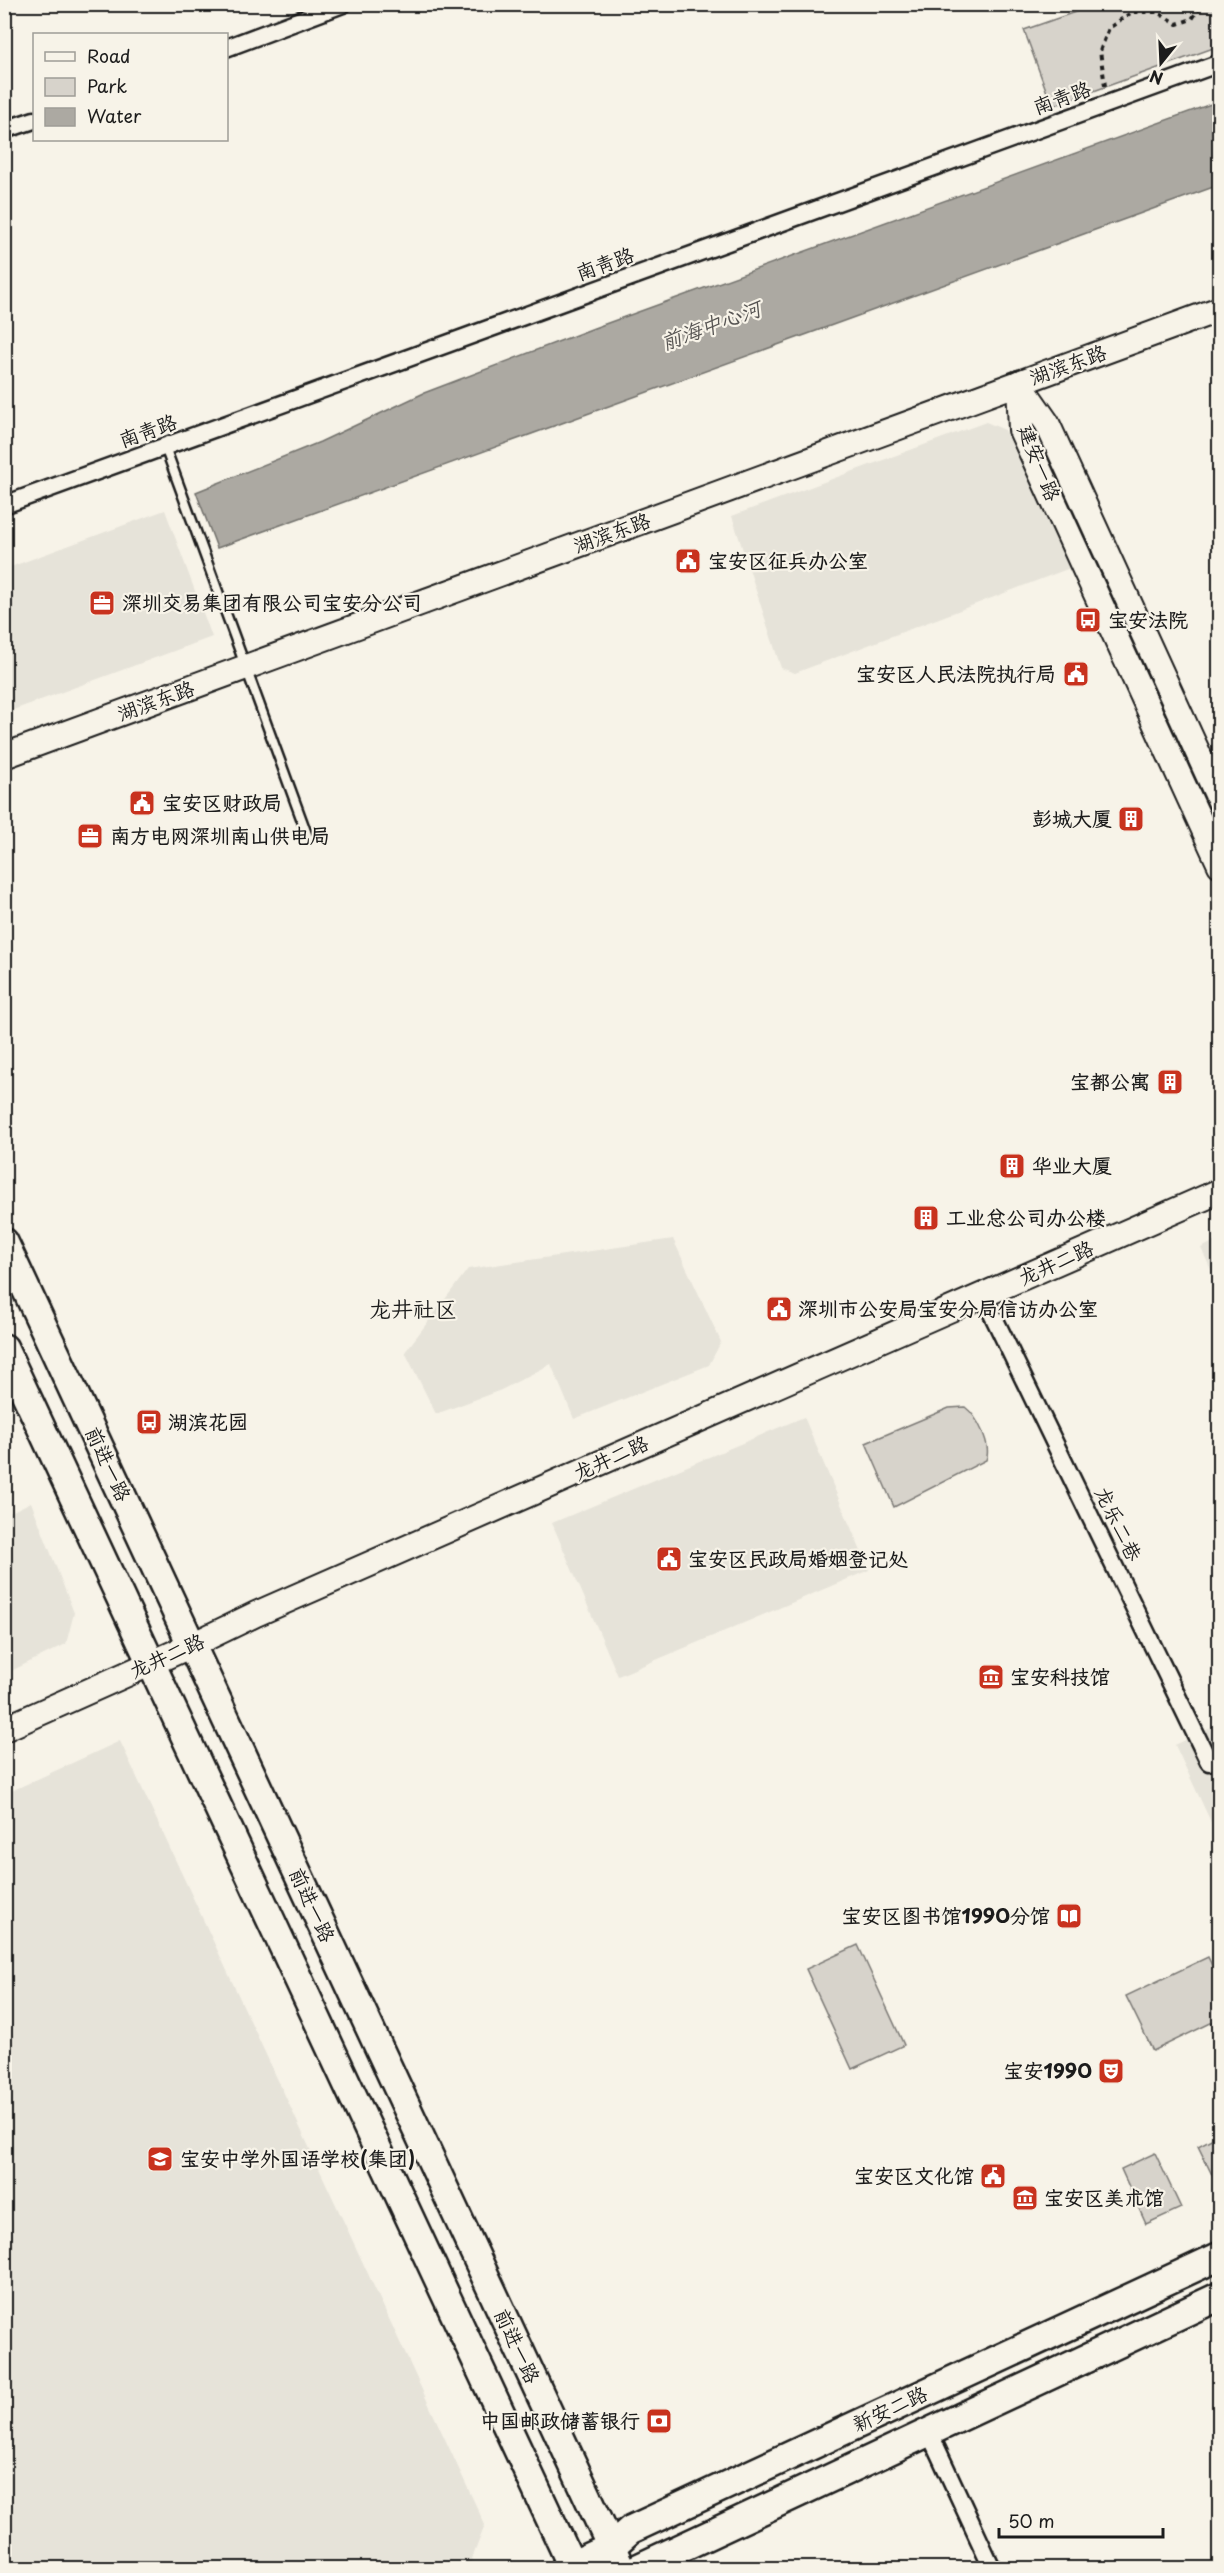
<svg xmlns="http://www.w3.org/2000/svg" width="1224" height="2573" viewBox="0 0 1224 2573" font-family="'Playpen Sans','LXGW WenKai TC',sans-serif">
	<rect width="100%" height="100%" fill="#f7f3e8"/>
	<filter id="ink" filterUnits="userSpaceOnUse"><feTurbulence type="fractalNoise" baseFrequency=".0167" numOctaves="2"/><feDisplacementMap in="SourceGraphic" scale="12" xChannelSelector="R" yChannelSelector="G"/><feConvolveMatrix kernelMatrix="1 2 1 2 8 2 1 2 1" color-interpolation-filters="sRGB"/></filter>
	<g filter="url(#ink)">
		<!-- built -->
		<g fill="#e6e3d9">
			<polygon points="986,422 1005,430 1070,568 795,673 781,668 732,516"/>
			<polygon points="165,510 212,637 5,713 5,569"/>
			<polygon points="673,1239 721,1342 709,1365 574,1419 551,1364 501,1390 436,1414 405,1352 468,1269"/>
			<polygon points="1219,1239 1219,1287 1201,1248"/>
			<polygon points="804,1417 869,1570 618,1676 552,1523"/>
			<polygon points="31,1502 74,1613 66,1644 5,1674 5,1515"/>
			<polygon points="1219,1724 1219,1834 1217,1835 1175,1745"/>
			<polygon points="120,1741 485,2525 470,2564 459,2568 10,2568 5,2557 5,1794"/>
		</g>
		<!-- green -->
		<g fill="#d7d3cb" stroke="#7a7874" stroke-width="1.5">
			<polygon points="1098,4 1219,5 1219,46 1052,106 1024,30"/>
			<path d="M965,1407C977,1416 992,1445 986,1460L894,1507L866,1443L949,1408Z"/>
			<polygon points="858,1945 904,2045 852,2069 806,1969"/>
			<polygon points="1208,1957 1219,1980 1219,2019 1153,2051 1126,1996"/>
			<polygon points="1219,2135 1220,2189 1219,2189 1198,2146"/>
			<polygon points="1155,2153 1181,2208 1146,2224 1121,2169"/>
		</g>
		<!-- water -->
		<polygon fill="#aca9a2" stroke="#72716c" stroke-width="1.5" points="1219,101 1219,185 217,548 196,492 320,442 424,393 594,328"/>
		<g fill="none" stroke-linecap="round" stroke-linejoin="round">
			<!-- lane casing -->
			<g stroke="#1c1c1c" stroke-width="13">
				<polyline id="lane" points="165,447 308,837"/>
			</g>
			<!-- street casing -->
			<g stroke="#1c1c1c" stroke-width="21">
				<g id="street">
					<polyline points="226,48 343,4"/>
					<polyline points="4,130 34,120"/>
					<polyline points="4,505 1220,63"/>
					<polyline points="983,1295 1209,1762 1220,1757"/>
					<polyline points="929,2432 992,2568"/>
				</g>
			</g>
			<!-- secondary casing -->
			<g stroke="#1c1c1c" stroke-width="28">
				<g id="secondary">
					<polyline points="1019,383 1021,430 1220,865"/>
					<polyline points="1019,383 1047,423 1220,801"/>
					<polyline points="4,756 1220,309"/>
					<polyline points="4,1729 192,1645 256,1614 1220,1191"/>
				</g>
			</g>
			<!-- primary casing -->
			<g stroke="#1c1c1c" stroke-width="32">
				<g id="primary">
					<polyline points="4,1242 621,2568"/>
					<polyline points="4,1348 573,2568"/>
					<polyline points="565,2568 611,2547 630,2530 1220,2256"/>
					<polyline points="638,2568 1220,2296"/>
				</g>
			</g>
			<!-- path -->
			<polyline stroke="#1c1c1c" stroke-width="4" stroke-dasharray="4.5 4.5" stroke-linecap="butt" points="1105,86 1100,51 1109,28 1132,12 1157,12 1177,24 1192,19 1202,4"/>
			<!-- lane -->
			<use href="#lane" stroke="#f7f3e8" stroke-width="8"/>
			<!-- street -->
			<use href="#street" stroke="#f7f3e8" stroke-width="16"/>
			<!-- secondary -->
			<use href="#secondary" stroke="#f7f3e8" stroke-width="24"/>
			<!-- primary -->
			<use href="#primary" stroke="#f7f3e8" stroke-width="27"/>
		</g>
	</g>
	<!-- icons -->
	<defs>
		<g id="civic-square" transform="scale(1.35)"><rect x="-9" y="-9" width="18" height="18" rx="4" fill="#c8321e" stroke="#f7f3e8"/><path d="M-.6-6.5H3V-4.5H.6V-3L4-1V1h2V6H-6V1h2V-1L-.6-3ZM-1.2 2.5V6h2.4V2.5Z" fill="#fff"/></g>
		<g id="office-square" transform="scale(1.35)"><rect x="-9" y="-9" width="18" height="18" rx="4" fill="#c8321e" stroke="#f7f3e8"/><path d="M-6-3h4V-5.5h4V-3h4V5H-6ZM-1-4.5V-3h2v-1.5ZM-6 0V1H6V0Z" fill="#fff"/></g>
		<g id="bus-square" transform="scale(1.35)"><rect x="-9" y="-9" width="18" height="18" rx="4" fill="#c8321e" stroke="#f7f3e8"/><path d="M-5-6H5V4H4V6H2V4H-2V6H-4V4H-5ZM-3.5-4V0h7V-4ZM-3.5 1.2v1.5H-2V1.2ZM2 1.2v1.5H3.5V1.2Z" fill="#fff"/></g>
		<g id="building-square" transform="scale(1.35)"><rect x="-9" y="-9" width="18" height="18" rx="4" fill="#c8321e" stroke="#f7f3e8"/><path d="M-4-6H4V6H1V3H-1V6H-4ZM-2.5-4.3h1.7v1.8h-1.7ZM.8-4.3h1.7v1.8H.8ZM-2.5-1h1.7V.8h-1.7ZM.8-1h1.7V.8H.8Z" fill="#fff"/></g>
		<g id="museum-square" transform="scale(1.35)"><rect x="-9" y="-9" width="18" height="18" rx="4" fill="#c8321e" stroke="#f7f3e8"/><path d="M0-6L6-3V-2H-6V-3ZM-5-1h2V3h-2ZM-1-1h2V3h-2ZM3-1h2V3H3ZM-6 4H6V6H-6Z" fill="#fff"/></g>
		<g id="library-square" transform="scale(1.35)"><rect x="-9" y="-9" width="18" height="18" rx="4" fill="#c8321e" stroke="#f7f3e8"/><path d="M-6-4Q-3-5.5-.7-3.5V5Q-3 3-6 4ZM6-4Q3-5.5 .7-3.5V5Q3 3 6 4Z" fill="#fff"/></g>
		<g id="theatre-square" transform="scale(1.35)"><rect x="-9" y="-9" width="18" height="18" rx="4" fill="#c8321e" stroke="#f7f3e8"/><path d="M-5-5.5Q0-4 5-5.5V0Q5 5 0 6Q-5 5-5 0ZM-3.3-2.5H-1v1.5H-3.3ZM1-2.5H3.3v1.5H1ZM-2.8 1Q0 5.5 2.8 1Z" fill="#fff"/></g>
		<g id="school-square" transform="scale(1.35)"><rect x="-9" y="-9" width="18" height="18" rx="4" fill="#c8321e" stroke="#f7f3e8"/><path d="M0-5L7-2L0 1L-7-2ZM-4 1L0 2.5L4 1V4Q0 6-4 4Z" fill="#fff"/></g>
		<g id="bank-square" transform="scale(1.35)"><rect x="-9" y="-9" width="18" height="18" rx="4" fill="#c8321e" stroke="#f7f3e8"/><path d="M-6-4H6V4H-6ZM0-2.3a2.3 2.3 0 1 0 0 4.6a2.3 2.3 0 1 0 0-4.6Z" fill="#fff"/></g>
	</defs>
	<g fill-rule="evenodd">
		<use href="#civic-square" x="688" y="561"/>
		<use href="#office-square" x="102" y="603"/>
		<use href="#bus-square" x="1088" y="620"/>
		<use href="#civic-square" x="1076" y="674"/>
		<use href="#civic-square" x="142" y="803"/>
		<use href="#building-square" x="1131" y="819"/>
		<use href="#office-square" x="90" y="836"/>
		<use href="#building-square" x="1170" y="1082"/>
		<use href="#building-square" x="1012" y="1166"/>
		<use href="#building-square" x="926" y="1218"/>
		<use href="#civic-square" x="779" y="1309"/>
		<use href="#bus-square" x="149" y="1422"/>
		<use href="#civic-square" x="669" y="1559"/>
		<use href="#museum-square" x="991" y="1677"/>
		<use href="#library-square" x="1069" y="1916"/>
		<use href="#theatre-square" x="1111" y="2071"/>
		<use href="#school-square" x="160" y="2159"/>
		<use href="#civic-square" x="993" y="2176"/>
		<use href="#museum-square" x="1025" y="2198"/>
		<use href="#bank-square" x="659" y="2421"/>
	</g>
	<g text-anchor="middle" stroke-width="4.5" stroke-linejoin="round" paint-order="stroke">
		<!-- street labels -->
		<g font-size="20" fill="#1c1c1c" stroke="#f7f3e8">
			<text transform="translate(1062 98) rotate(-20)" y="7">南青路</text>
			<text transform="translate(605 264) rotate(-20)" y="7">南青路</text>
			<text transform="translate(1068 365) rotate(-20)" y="7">湖滨东路</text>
			<text transform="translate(148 431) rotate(-20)" y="7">南青路</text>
			<text transform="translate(1039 463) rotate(68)" y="7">建安一路</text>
			<text transform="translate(612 533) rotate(-20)" y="7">湖滨东路</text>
			<text transform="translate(156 701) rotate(-20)" y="7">湖滨东路</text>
			<text transform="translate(1056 1263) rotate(-24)" y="7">龙井二路</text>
			<text transform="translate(611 1458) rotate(-24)" y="7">龙井二路</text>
			<text transform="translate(108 1464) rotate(65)" y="7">前进一路</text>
			<text transform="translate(1118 1524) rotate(64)" y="7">龙乐二巷</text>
			<text transform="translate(167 1656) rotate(-24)" y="7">龙井二路</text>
			<text transform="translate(312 1905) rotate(65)" y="7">前进一路</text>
			<text transform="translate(517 2346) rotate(65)" y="7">前进一路</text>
			<text transform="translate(890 2409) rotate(-25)" y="7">新安二路</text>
		</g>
		<!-- poi labels -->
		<g font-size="20" font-weight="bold" fill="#1c1c1c" stroke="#f7f3e8" text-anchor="start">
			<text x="708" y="568">宝安区征兵办公室</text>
			<text x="122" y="610">深圳交易集团有限公司宝安分公司</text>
			<text x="1108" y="627">宝安法院</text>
			<text x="1056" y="681" text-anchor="end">宝安区人民法院执行局</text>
			<text x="162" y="810">宝安区财政局</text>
			<text x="1112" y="826" text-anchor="end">彭城大厦</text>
			<text x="110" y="843">南方电网深圳南山供电局</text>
			<text x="1150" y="1089" text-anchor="end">宝都公寓</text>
			<text x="1032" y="1173">华业大厦</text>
			<text x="946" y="1225">工业总公司办公楼</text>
			<text x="798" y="1316">深圳市公安局宝安分局信访办公室</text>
			<text x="168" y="1429">湖滨花园</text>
			<text x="688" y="1566">宝安区民政局婚姻登记处</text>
			<text x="1010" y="1684">宝安科技馆</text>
			<text x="1050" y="1923" text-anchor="end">宝安区图书馆1990分馆</text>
			<text x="1092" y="2078" text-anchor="end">宝安1990</text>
			<text x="180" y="2166">宝安中学外国语学校(集团)</text>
			<text x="974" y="2183" text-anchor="end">宝安区文化馆</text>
			<text x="1044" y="2205">宝安区美术馆</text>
			<text x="640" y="2428" text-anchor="end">中国邮政储蓄银行</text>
		</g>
		<!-- water labels -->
		<g font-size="21" font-style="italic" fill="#565452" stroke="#f7f3e8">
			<text transform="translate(711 326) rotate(-20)" y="7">前海中心河</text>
		</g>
		<!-- quarter labels -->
		<g font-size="22" fill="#1c1c1c" stroke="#f7f3e8">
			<text x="413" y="1317">龙井社区</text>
		</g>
	</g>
	<!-- margin -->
	<rect width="1224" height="2573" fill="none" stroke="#f7f3e8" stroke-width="24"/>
	<rect x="12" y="12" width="1200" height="2549" fill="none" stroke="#1c1c1c" stroke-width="2" filter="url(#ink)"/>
	<!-- legend -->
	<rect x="33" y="33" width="195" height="108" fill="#f7f3e8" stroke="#9f9d96" stroke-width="1.5"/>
	<rect x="45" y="52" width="30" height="9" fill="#f7f3e8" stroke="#9f9d96" stroke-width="1.5"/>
	<text x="87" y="63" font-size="18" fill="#1c1c1c">Road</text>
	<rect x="45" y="78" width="30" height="18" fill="#d7d3cb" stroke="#9f9d96" stroke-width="1.5"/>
	<text x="87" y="93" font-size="18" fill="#1c1c1c">Park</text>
	<rect x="45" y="108" width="30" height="18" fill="#aca9a2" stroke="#9f9d96" stroke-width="1.5"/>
	<text x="87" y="123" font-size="18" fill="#1c1c1c">Water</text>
	<!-- north arrow -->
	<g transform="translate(1161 63) rotate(198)" stroke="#f7f3e8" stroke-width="4.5" paint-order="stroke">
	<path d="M0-4.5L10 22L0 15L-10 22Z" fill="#1c1c1c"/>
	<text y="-9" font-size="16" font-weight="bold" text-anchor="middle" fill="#1c1c1c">N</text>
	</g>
	<!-- scale -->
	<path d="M999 2528v9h164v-9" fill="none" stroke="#1c1c1c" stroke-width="3"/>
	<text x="1008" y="2528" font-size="18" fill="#1c1c1c" stroke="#f7f3e8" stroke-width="4.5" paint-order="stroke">50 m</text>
</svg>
